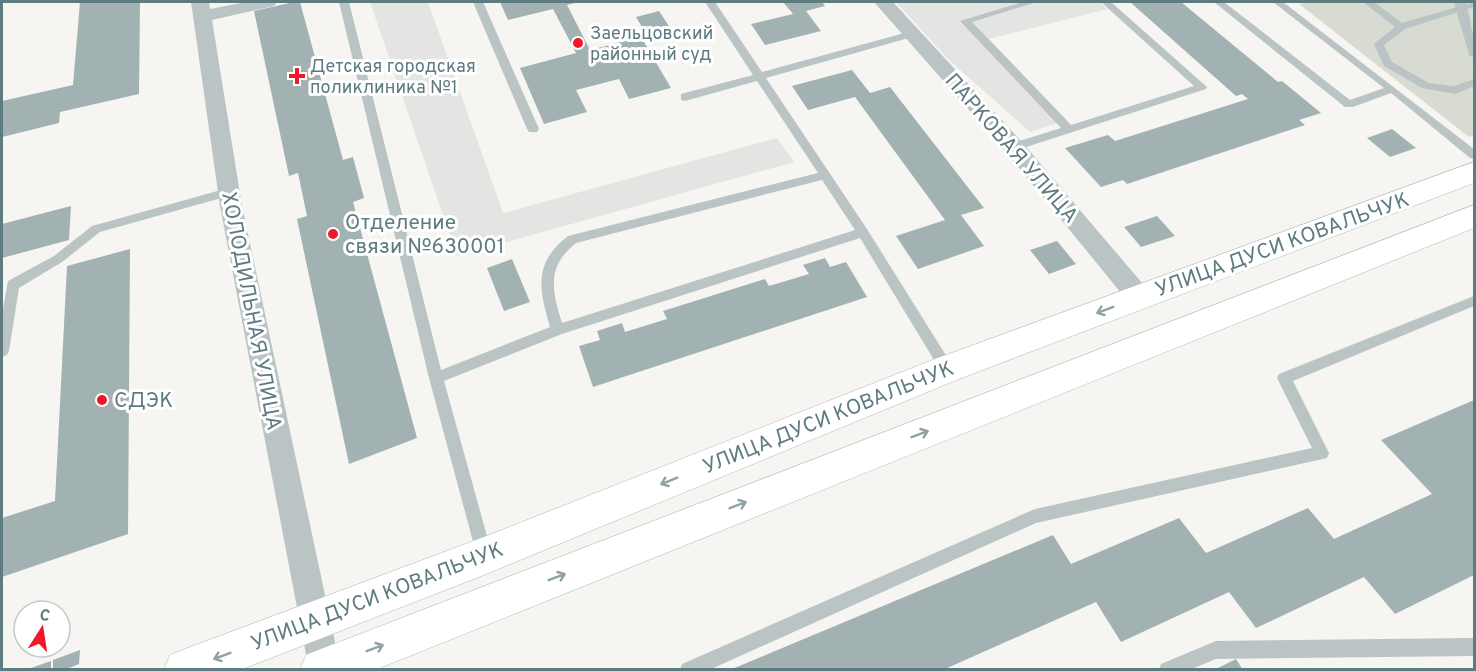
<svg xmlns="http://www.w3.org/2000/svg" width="1476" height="671" viewBox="0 0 1476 671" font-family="Overpass,sans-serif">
	<rect width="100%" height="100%" fill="#f6f5f2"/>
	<!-- built -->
	<g fill="#e4e5e3">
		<polygon points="370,2 428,2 503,213 777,138 794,162 457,256"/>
		<polygon points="896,2 1099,2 1107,9 989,39 1067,120 1030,132 948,59"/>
	</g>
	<!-- green -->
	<polygon fill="#d8dbd1" points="1313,2 1474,2 1474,135 1469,137 1299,4"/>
	<!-- building -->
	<g fill="#a2b2b3">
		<polygon points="80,2 140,2 139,94 60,112 59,123 2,137 2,101 73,85"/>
		<polygon points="294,2 300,2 343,160 353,157 364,198 353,202 417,438 349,464 297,219 307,216 298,173 289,176 254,11"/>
		<polygon points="500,2 579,2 567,5 590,50 641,37 671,88 629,99 619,79 576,90 587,112 544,124 520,68 576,53 553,9 508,20"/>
		<polygon points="783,2 822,2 825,6 806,11 821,31 765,45 751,24 793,14"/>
		<polygon points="1130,2 1181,2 1278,82 1282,81 1321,113 1299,120 1305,125 1127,184 1123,180 1101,187 1065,148 1108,135 1115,141 1248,99 1242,94 1236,96"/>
		<polygon points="659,11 671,29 647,35 636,17"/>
		<polygon points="852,70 870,93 890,87 984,208 961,215 984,246 918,269 896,236 945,220 855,97 808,110 792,86"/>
		<polygon points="1392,129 1416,148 1390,157 1367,138"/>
		<polygon points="71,206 69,240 2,258 2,224"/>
		<polygon points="1157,216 1175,236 1141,247 1124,227"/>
		<polygon points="1057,241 1076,264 1049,274 1030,250"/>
		<polygon points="130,249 128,534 2,577 2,518 55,501 67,266"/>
		<polygon points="825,258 830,267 846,262 867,297 593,387 579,346 600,340 597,331 622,323 625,332 667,319 663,311 765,279 769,286 809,274 803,265"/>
		<polygon points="512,259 530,302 504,311 487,268"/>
		<polygon points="1474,400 1474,575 1395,614 1364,577 1256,628 1229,592 1121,642 1096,602 945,669 732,669 1053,535 1071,564 1179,518 1206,553 1308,508 1334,539 1432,494 1381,440"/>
		<polygon points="80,650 79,664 64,670 53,670 53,660"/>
		<polygon points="1236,659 1243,670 1214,670"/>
		<polygon points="51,661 51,670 28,670 28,669"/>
	</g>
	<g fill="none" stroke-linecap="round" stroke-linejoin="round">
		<!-- primary casing -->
		<g stroke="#afb8ba" stroke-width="1">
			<g id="primary">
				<polygon points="1474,162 1474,183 959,379 484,575 240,670 164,670 170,655 185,649 484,537 935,359"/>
				<polygon points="1474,205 1474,228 375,670 300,670 306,655 321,649"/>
			</g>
		</g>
		<!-- service -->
		<g fill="#bbc4c5" fill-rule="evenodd">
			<path d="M339,2H349L441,370L550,327C539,289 533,263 568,236L818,173L757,81L685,101L681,100V94L753,75L705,2H715L762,72L908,32H916V36L766,78L867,229L952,365L954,369L952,373L947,375L942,373L860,238L562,334L444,381L492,554L490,560L484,562L478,560L429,378ZM822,180L855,230L562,323C552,290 546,267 576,243Z"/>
			<polygon points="473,2 483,2 539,129 537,132 529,132 527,129"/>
			<polygon points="1023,2 1037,2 972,22 1071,125 1194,86 1101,2 1111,2 1207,87 1206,89 1014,151 1010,150 1010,144 1061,128 960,21"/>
			<polygon points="1214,2 1224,2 1350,100 1384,88 1273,2 1283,2 1474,149 1474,159 1470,158 1391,93 1353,107 1345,107"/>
			<polygon points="1363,2 1374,2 1402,23 1474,2 1474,7 1405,29 1384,45 1392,62 1429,83 1455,86 1474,79 1474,86 1456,94 1422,88 1384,66 1374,44 1395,27"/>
			<polygon points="1465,19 1470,22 1474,38 1474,58 1469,55 1460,22"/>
			<polygon points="228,188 234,192 232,195 100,232 62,262 19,288 9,351 7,355 2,357 2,314 8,281 54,256 92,226"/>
			<polygon points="1474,296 1474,306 1293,381 1329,453 1327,458 1036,523 709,670 680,670 682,664 1035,509 1312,448 1277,378 1279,374"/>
			<polygon points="1474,638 1474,656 1216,659 1189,670 1159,670 1161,664 1216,641"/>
		</g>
		<!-- minor -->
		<g fill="#bbc4c5" fill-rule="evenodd">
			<polygon points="191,2 209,2 210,9 246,2 277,2 274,6 212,20 242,206 341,670 309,670 220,206"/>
			<polygon points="874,2 893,2 1022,142 1148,290 1151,297 1148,304 1139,307 1130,304 1006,152"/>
		</g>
		<!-- primary -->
		<use href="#primary" fill="#fff" fill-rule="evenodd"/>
		<!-- service-bridge -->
		<polyline stroke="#bbc4c5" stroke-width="11" points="1460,2 1465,22"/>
	</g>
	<!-- one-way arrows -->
	<defs><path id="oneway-shaft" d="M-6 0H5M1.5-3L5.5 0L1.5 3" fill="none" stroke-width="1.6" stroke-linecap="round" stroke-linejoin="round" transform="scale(1.5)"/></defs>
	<g stroke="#8ea3a6">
		<use href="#oneway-shaft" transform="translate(1105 310) rotate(160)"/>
		<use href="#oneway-shaft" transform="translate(920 434) rotate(-21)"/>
		<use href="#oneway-shaft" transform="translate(669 481) rotate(158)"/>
		<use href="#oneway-shaft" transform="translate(738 505) rotate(-21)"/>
		<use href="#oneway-shaft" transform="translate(557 577) rotate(-21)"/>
		<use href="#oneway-shaft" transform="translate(375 648) rotate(-21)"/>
		<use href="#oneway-shaft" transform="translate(222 656) rotate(159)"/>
	</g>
	<!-- markers -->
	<g fill="#f1172a" stroke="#fff" stroke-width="2">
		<circle cx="578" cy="43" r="6"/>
		<path d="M294 67h6v6h6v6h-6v6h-6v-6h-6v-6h6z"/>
		<circle cx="333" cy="234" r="6"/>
		<circle cx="102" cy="400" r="6"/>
	</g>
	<g text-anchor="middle" stroke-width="6" stroke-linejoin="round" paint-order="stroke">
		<!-- far-poi labels -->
		<g font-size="18" fill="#5e7b80" stroke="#fff" text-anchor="start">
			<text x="590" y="39">Заельцовский<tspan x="590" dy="21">районный суд</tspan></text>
			<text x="310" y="72">Детская городская<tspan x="310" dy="21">поликлиника №1</tspan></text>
		</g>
		<!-- street labels -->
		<g font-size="21" fill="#5e7b80" stroke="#fff">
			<text transform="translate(1012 148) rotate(49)" y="7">ПАРКОВАЯ УЛИЦА</text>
			<text transform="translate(1282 244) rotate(-20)" y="7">УЛИЦА ДУСИ КОВАЛЬЧУК</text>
			<text transform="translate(252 311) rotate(79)" y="7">ХОЛОДИЛЬНАЯ УЛИЦА</text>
			<text transform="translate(828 417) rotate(-22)" y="7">УЛИЦА ДУСИ КОВАЛЬЧУК</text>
			<text transform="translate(377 596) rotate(-21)" y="7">УЛИЦА ДУСИ КОВАЛЬЧУК</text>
		</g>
		<!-- poi labels -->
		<g font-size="21" fill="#5e7b80" stroke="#fff" text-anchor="start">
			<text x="345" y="229">Отделение<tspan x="345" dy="24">связи №630001</tspan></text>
			<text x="114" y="407">СДЭК</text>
		</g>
	</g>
	<!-- border -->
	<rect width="1476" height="671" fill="none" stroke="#5e7b80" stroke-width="6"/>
	<!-- north arrow -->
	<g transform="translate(42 629) rotate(12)"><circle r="28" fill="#ffffff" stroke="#bfcacc" stroke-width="1.5"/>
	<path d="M0-4.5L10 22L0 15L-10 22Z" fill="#f1172a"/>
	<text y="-9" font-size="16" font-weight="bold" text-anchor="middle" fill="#5e7b80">С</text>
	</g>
</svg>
